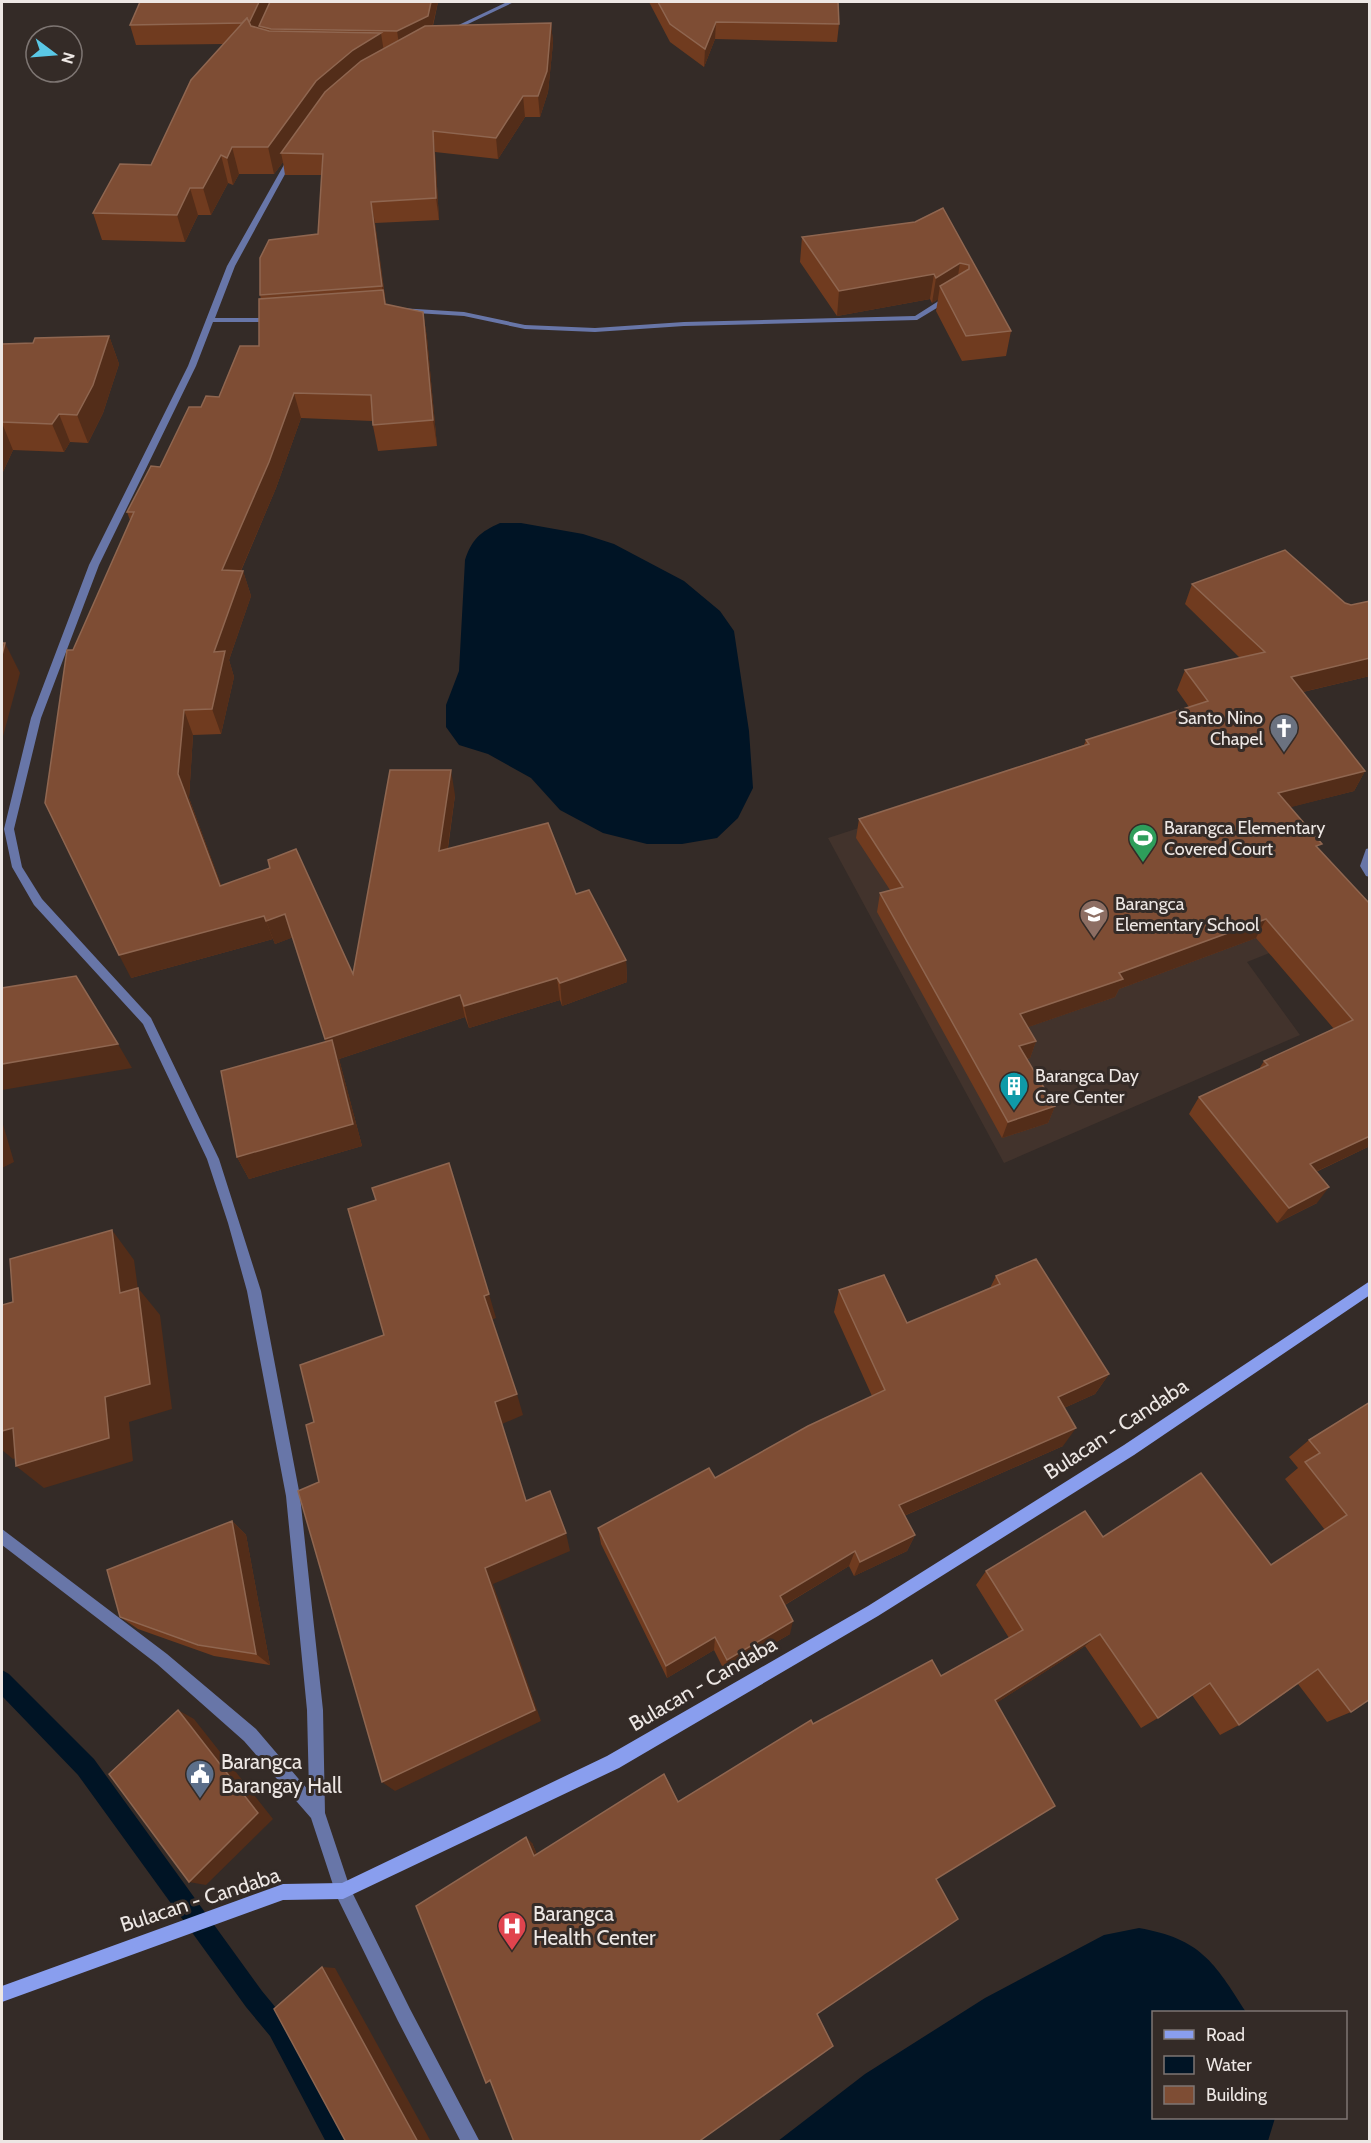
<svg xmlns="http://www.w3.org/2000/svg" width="1371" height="2143" viewBox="0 0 1371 2143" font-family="Cabin,sans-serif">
	<rect width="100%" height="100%" fill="#342b27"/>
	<!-- built -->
	<polygon fill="#42332c" points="1193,720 1363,916 1247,962 1300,1035 1004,1163 828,838"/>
	<!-- water -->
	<g fill="#001425">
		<path d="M500,523H521L583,534L614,544L684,581L720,611L734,631L749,731L753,788L738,818L717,838L682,844H647L603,833L560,810L531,778L488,754L459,745L446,727V705L459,671L465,560C472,539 480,532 500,523Z"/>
		<path d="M1139,1928C1201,1939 1214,1962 1246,2012H1154V2118H1275L1268,2141H778L865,2074L985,1998L1104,1935Z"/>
	</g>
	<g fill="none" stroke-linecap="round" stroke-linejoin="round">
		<!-- stream -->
		<polygon fill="#001425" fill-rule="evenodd" points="2,1670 9,1674 94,1759 262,1991 286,2020 352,2142 326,2142 270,2036 246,2007 78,1775 2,1696"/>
		<!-- street -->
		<g fill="#6876a8" fill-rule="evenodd">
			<polygon points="507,2 514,2 449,33 444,32"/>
			<polygon points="293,152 296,154 235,266 215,318 275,318 279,320 275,322 213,322 196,366 99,565 41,718 14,829 22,867 42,899 151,1018 219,1159 261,1291 300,1496 323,1710 325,1813 350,1888 410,2009 480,2142 461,2142 398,2021 337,1897 311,1818 244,1741 157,1664 2,1545 2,1529 167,1654 256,1729 309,1791 307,1710 286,1496 247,1291 228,1223 207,1159 143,1024 34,905 12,867 4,829 31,718 89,565 188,366 227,266 290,154"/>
			<polygon points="948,295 955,297 917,320 684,326 595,332 525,329 464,316 400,312 396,310 400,308 464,312 525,325 595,328 684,322 915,316"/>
			<polygon points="1370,848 1370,877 1366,876 1360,866 1366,849"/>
		</g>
		<!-- secondary -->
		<polygon fill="#899eee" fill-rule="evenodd" points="1370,1281 1370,1295 1134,1455 878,1616 619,1768 343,1899 283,1900 2,2002 2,1986 283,1884 342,1883 607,1756 868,1606 1124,1445"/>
	</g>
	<!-- wall -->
	<g fill="#703b1f">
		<polygon points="438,2 433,26 551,23 553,43 548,92 540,117 525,117 498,159 435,152 439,220 375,223 386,304 423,312 427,338 437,446 378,451 372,421 301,418 276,488 241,571 243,571 251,596 229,660 234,677 221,734 193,735 189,798 221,885 353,974 455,795 448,848 576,894 626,960 627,982 562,1006 560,1000 469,1028 465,1017 339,1059 362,1146 249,1179 237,1157 326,1042 293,937 275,944 273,939 131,978 130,520 127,512 160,467 201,407 219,397 259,346 261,299 260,295 318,234 322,175 285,175 283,162 274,174 239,174 233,185 228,183 211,215 198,215 185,242 102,240 93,213 151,165 224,44 136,45 130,25"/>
		<polygon points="649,2 838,2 839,24 837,42 715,39 704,67 670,42"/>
		<polygon points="943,208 1011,331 1006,356 962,361 936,311 938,299 932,303 930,299 837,316 800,262 802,237 915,222"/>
		<polygon points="109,336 119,364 103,413 88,443 70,442 64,452 13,450 2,474 2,344 33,343"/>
		<polygon points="1192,584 1351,605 1370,601 1370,676 1303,692 1365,771 1354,791 1290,807 1319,850 1370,904 1370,1146 1316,1172 1317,1203 1277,1223 1189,1114 1199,1097 1259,1069 1264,1061 1334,1029 1256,938 1119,989 1115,997 1028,1027 1036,1041 1030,1058 1027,1059 1055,1106 1048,1123 1002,1138 877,912 880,893 890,890 856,838 859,819 1084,745 1086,740 1189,707 1177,690 1185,670 1240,658 1185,604"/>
		<polygon points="996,1276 1109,1374 1095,1394 1064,1408 1063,1446 904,1516 915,1535 907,1551 854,1576 849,1566 785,1605 790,1634 725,1672 714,1650 667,1678 601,1544 598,1528 715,1478 872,1396 834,1312 839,1290 907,1323 990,1288"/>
		<polygon points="1370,1402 1351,1712 1327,1722 1298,1684 1239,1725 1220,1735 1192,1695 1158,1718 1141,1728 1085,1646 996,1703 490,2082 486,2083 532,1843 537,1855 678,1802 813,1724 941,1676 1009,1638 976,1585 986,1571 1103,1537 1271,1565 1325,1530 1285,1479 1298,1468 1289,1457 1309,1440"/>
		<polygon points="232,1521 246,1535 270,1665 214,1656 138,1629 120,1617"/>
	</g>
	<!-- shaded-wall -->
	<g fill="#532d19">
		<polygon points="259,2 272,2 259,26 260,28 253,43 249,23"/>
		<polygon points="431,2 438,2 430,36 400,51 397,31"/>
		<polygon points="716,22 715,39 704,67 705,49"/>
		<polygon points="551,23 553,43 548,92 540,117 538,96"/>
		<polygon points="381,33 385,59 281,153 283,162 274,174 268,147 316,81 353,50"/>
		<polygon points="523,96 525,117 498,159 496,138"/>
		<polygon points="433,131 435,152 439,220 436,198"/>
		<polygon points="232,147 239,174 233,185 227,158"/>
		<polygon points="221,155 228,183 211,215 203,188"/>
		<polygon points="190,188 198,215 185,242 177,215"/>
		<polygon points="371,202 375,223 386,307 382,286"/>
		<polygon points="960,263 956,288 940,286 938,299 932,303 936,278"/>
		<polygon points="934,274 930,299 837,316 839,291"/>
		<polygon points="423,312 427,338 437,446 433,420"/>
		<polygon points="109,336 119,364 103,413 88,443 77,415"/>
		<polygon points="294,393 301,418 276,488 230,596 222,570"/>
		<polygon points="59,414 70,442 64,452 52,424"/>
		<polygon points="2,423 13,450 2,474"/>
		<polygon points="243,571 251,596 229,660 234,677 221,734 212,709 214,652"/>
		<polygon points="5,643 20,673 2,740 2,655"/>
		<polygon points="1370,658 1370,676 1281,697 1291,677"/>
		<polygon points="184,710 193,735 189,798 230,909 220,886 178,774"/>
		<polygon points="451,770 455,795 444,874 439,851"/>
		<polygon points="1365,771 1354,791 1268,813 1278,793"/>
		<polygon points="285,914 294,937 275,944 266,921"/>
		<polygon points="264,916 273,939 131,978 119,955"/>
		<polygon points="1266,919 1256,938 1119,989 1115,997 1014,1032 1020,1014 1119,973"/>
		<polygon points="626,960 627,982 562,1006 560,983"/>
		<polygon points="557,978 560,1000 469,1028 464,1006"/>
		<polygon points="460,995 465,1017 339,1059 362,1146 249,1179 237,1157 334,1061 325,1039"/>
		<polygon points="1036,1041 1030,1058 1013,1063 1019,1046"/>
		<polygon points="118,1044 132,1068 2,1090 2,1064"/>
		<polygon points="1055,1106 1048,1123 1002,1138 1008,1122"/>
		<polygon points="2,1121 14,1162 2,1168"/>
		<polygon points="1370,1136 1370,1146 1298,1180 1310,1164"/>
		<polygon points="1329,1187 1317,1203 1277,1223 1289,1208"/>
		<polygon points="112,1230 134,1260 140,1304 138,1288 160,1315 172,1409 129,1422 133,1461 44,1488 16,1466 105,1397 120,1293"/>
		<polygon points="489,1294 496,1318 491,1320 484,1296"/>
		<polygon points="1109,1374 1095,1394 1046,1416 1058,1397"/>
		<polygon points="517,1394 523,1415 502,1424 495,1402"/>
		<polygon points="13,1428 41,1451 13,1459 2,1450 2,1431"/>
		<polygon points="1076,1428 1063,1446 892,1521 899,1505"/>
		<polygon points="232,1521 246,1535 270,1665 256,1654"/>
		<polygon points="566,1533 570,1551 493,1584 541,1721 395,1791 382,1782 485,1568"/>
		<polygon points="915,1535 907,1551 854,1576 860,1562"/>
		<polygon points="855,1551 849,1566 776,1610 780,1596"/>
		<polygon points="793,1621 790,1634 725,1672 727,1660"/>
		<polygon points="1100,1634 1085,1646 984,1711 995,1700"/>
		<polygon points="715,1637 714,1650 667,1678 666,1666"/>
		<polygon points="178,1710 194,1719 273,1819 206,1885 189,1882"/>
		<polygon points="526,1837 532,1843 540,1861 534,1856"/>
		<polygon points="322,1967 335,1968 430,2140 428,2142 418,2142"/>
	</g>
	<!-- building -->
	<g fill="#7e4d34" stroke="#8f6650" stroke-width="1.5">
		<polygon points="140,2 259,2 249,23 247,18 242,23 130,25"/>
		<polygon points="270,2 431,2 428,16 397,31 271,29 259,26"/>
		<polygon points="658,2 838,2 839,24 716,22 705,49 670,24"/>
		<polygon points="247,18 251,26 269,31 381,33 353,50 316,81 268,147 232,147 227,158 221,155 203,188 190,188 177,215 93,213 120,164 151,165 191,80"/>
		<polygon points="551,23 547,71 538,96 523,96 496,138 433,131 436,198 371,202 382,286 260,295 260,258 269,240 318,234 323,154 281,153 325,92 361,61 425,26"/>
		<polygon points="943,208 1011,331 966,336 940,286 969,269 969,265 960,263 936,278 934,274 839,291 802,237 915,222"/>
		<polygon points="383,290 385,304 423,312 433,420 373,425 371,395 294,393 269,462 222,570 243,571 214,652 225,651 212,709 184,710 178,774 220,886 270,868 268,860 296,849 353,974 390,770 451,770 439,851 548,823 576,894 589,890 626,960 560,983 557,978 464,1006 460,995 325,1039 285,914 266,921 264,916 119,955 45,803 67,650 73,650 134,512 127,512 151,466 160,467 189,407 201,407 206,396 219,397 240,346 259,346 259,299"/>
		<polygon points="109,336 93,385 77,415 59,414 52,424 2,422 2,344 33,343 35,338"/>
		<polygon points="1285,550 1345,603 1351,605 1370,601 1370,658 1291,677 1365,771 1278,793 1322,844 1316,846 1370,904 1370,1136 1310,1164 1329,1187 1289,1208 1199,1097 1268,1065 1264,1061 1353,1020 1266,919 1119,973 1123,979 1020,1014 1036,1041 1019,1046 1055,1106 1008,1122 880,893 903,887 859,819 1089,744 1086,740 1208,701 1185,670 1265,652 1192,584"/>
		<polygon points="2,643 5,643 2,655"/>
		<polygon points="76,976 118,1044 2,1064 2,988"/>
		<polygon points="332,1040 353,1124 237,1157 221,1071"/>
		<polygon points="449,1163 489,1294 484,1296 517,1394 495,1402 526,1501 550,1491 566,1533 485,1568 535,1710 382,1782 298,1491 319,1482 306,1425 314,1422 300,1365 384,1335 348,1209 376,1200 372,1188"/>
		<polygon points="112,1230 120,1293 138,1288 150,1384 105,1397 109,1438 16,1466 13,1428 2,1431 2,1305 13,1302 10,1259"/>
		<polygon points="1036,1259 1109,1374 1058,1397 1076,1428 899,1505 915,1535 860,1562 855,1551 780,1596 793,1621 727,1660 715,1637 666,1666 598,1528 709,1468 715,1478 808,1426 885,1390 839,1290 884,1275 907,1323 1000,1284 996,1276"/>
		<polygon points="1370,1402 1370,1699 1351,1712 1318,1669 1239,1725 1210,1683 1158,1718 1100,1634 995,1700 1055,1806 936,1879 958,1919 817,2014 833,2046 698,2142 514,2142 490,2080 486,2083 416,1906 526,1837 534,1856 664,1774 678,1802 811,1720 813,1724 932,1660 941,1676 1023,1630 986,1571 1085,1511 1103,1537 1201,1473 1271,1565 1347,1515 1305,1462 1320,1453 1309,1440"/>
		<polygon points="232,1521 256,1654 198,1645 120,1617 107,1570"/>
		<polygon points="178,1710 258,1813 189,1882 109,1774"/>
		<polygon points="322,1967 418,2142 346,2142 274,2009"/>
	</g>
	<!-- icons -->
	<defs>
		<g id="church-pin" transform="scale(1.5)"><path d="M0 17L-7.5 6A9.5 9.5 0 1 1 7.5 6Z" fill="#6b7280" stroke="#342b27"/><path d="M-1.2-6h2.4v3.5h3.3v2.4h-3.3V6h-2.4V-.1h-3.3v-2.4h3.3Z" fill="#fff"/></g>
		<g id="stadium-pin" transform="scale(1.5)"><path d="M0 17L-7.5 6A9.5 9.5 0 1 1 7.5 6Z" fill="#2e9e5b" stroke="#342b27"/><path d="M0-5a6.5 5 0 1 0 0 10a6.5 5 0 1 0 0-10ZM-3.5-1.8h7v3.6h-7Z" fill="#fff"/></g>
		<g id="school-pin" transform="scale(1.5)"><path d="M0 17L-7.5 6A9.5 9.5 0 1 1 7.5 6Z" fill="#8d6e63" stroke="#342b27"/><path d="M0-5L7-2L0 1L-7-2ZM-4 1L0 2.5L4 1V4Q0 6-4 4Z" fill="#fff"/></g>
		<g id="building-pin" transform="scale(1.5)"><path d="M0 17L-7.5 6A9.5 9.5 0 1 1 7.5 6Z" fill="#0f9aa8" stroke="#342b27"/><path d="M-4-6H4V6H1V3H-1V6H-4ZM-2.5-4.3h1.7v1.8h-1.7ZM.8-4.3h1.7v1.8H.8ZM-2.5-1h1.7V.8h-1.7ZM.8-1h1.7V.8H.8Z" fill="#fff"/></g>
		<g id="civic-pin" transform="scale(1.5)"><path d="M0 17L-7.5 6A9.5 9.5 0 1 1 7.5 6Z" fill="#5c6f8a" stroke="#342b27"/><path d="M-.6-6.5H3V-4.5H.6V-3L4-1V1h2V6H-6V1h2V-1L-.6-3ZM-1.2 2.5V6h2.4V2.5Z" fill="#fff"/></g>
		<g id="hospital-pin" transform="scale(1.5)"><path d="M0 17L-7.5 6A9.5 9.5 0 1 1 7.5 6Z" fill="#e0444e" stroke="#342b27"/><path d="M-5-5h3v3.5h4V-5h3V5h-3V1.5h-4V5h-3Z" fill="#fff"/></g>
	</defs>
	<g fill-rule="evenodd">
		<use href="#church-pin" x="1284" y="728"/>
		<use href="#stadium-pin" x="1143" y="838"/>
		<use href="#school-pin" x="1094" y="914"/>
		<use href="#building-pin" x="1014" y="1086"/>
		<use href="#civic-pin" x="200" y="1774"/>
		<use href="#hospital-pin" x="512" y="1926"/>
	</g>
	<g text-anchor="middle" stroke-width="6" stroke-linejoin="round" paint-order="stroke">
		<!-- poi labels -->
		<g font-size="18" fill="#ede7e4" stroke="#342b27" text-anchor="start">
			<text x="1263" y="724" text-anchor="end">Santo Nino<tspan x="1263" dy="21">Chapel</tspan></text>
			<text x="1164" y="834">Barangca Elementary<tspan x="1164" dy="21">Covered Court</tspan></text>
			<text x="1115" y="910">Barangca<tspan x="1115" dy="21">Elementary School</tspan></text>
			<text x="1035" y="1082">Barangca Day<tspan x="1035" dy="21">Care Center</tspan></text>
		</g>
		<!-- near-street labels -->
		<g font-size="21" fill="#ede7e4" stroke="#342b27">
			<text transform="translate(1116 1429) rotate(-33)" y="7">Bulacan - Candaba</text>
			<text transform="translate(703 1684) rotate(-30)" y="7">Bulacan - Candaba</text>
			<text transform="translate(200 1900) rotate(-18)" y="7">Bulacan - Candaba</text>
		</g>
		<!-- near-poi labels -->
		<g font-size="21" fill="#ede7e4" stroke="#342b27" text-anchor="start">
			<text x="221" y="1769">Barangca<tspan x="221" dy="24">Barangay Hall</tspan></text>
			<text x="533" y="1921">Barangca<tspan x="533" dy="24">Health Center</tspan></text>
		</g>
	</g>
	<!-- border -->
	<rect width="1371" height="2143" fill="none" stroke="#ede7e4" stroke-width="6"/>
	<!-- legend -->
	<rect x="1152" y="2011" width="195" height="108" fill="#342b27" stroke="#7e7673" stroke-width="1.5"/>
	<rect x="1164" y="2030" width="30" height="9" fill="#899eee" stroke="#7e7673" stroke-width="1.5"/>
	<text x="1206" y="2041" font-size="18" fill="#ede7e4">Road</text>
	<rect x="1164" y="2056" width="30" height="18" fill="#001425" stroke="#7e7673" stroke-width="1.5"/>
	<text x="1206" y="2071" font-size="18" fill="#ede7e4">Water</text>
	<rect x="1164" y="2086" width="30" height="18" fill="#7e4d34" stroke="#7e7673" stroke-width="1.5"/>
	<text x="1206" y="2101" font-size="18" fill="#ede7e4">Building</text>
	<!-- north arrow -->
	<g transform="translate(54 54) rotate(106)"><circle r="28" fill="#342b27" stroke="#7e7673" stroke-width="1.5"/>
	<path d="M0-4.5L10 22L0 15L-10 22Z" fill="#5ac8e6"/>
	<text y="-9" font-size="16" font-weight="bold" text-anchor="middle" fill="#ede7e4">N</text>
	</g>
</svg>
